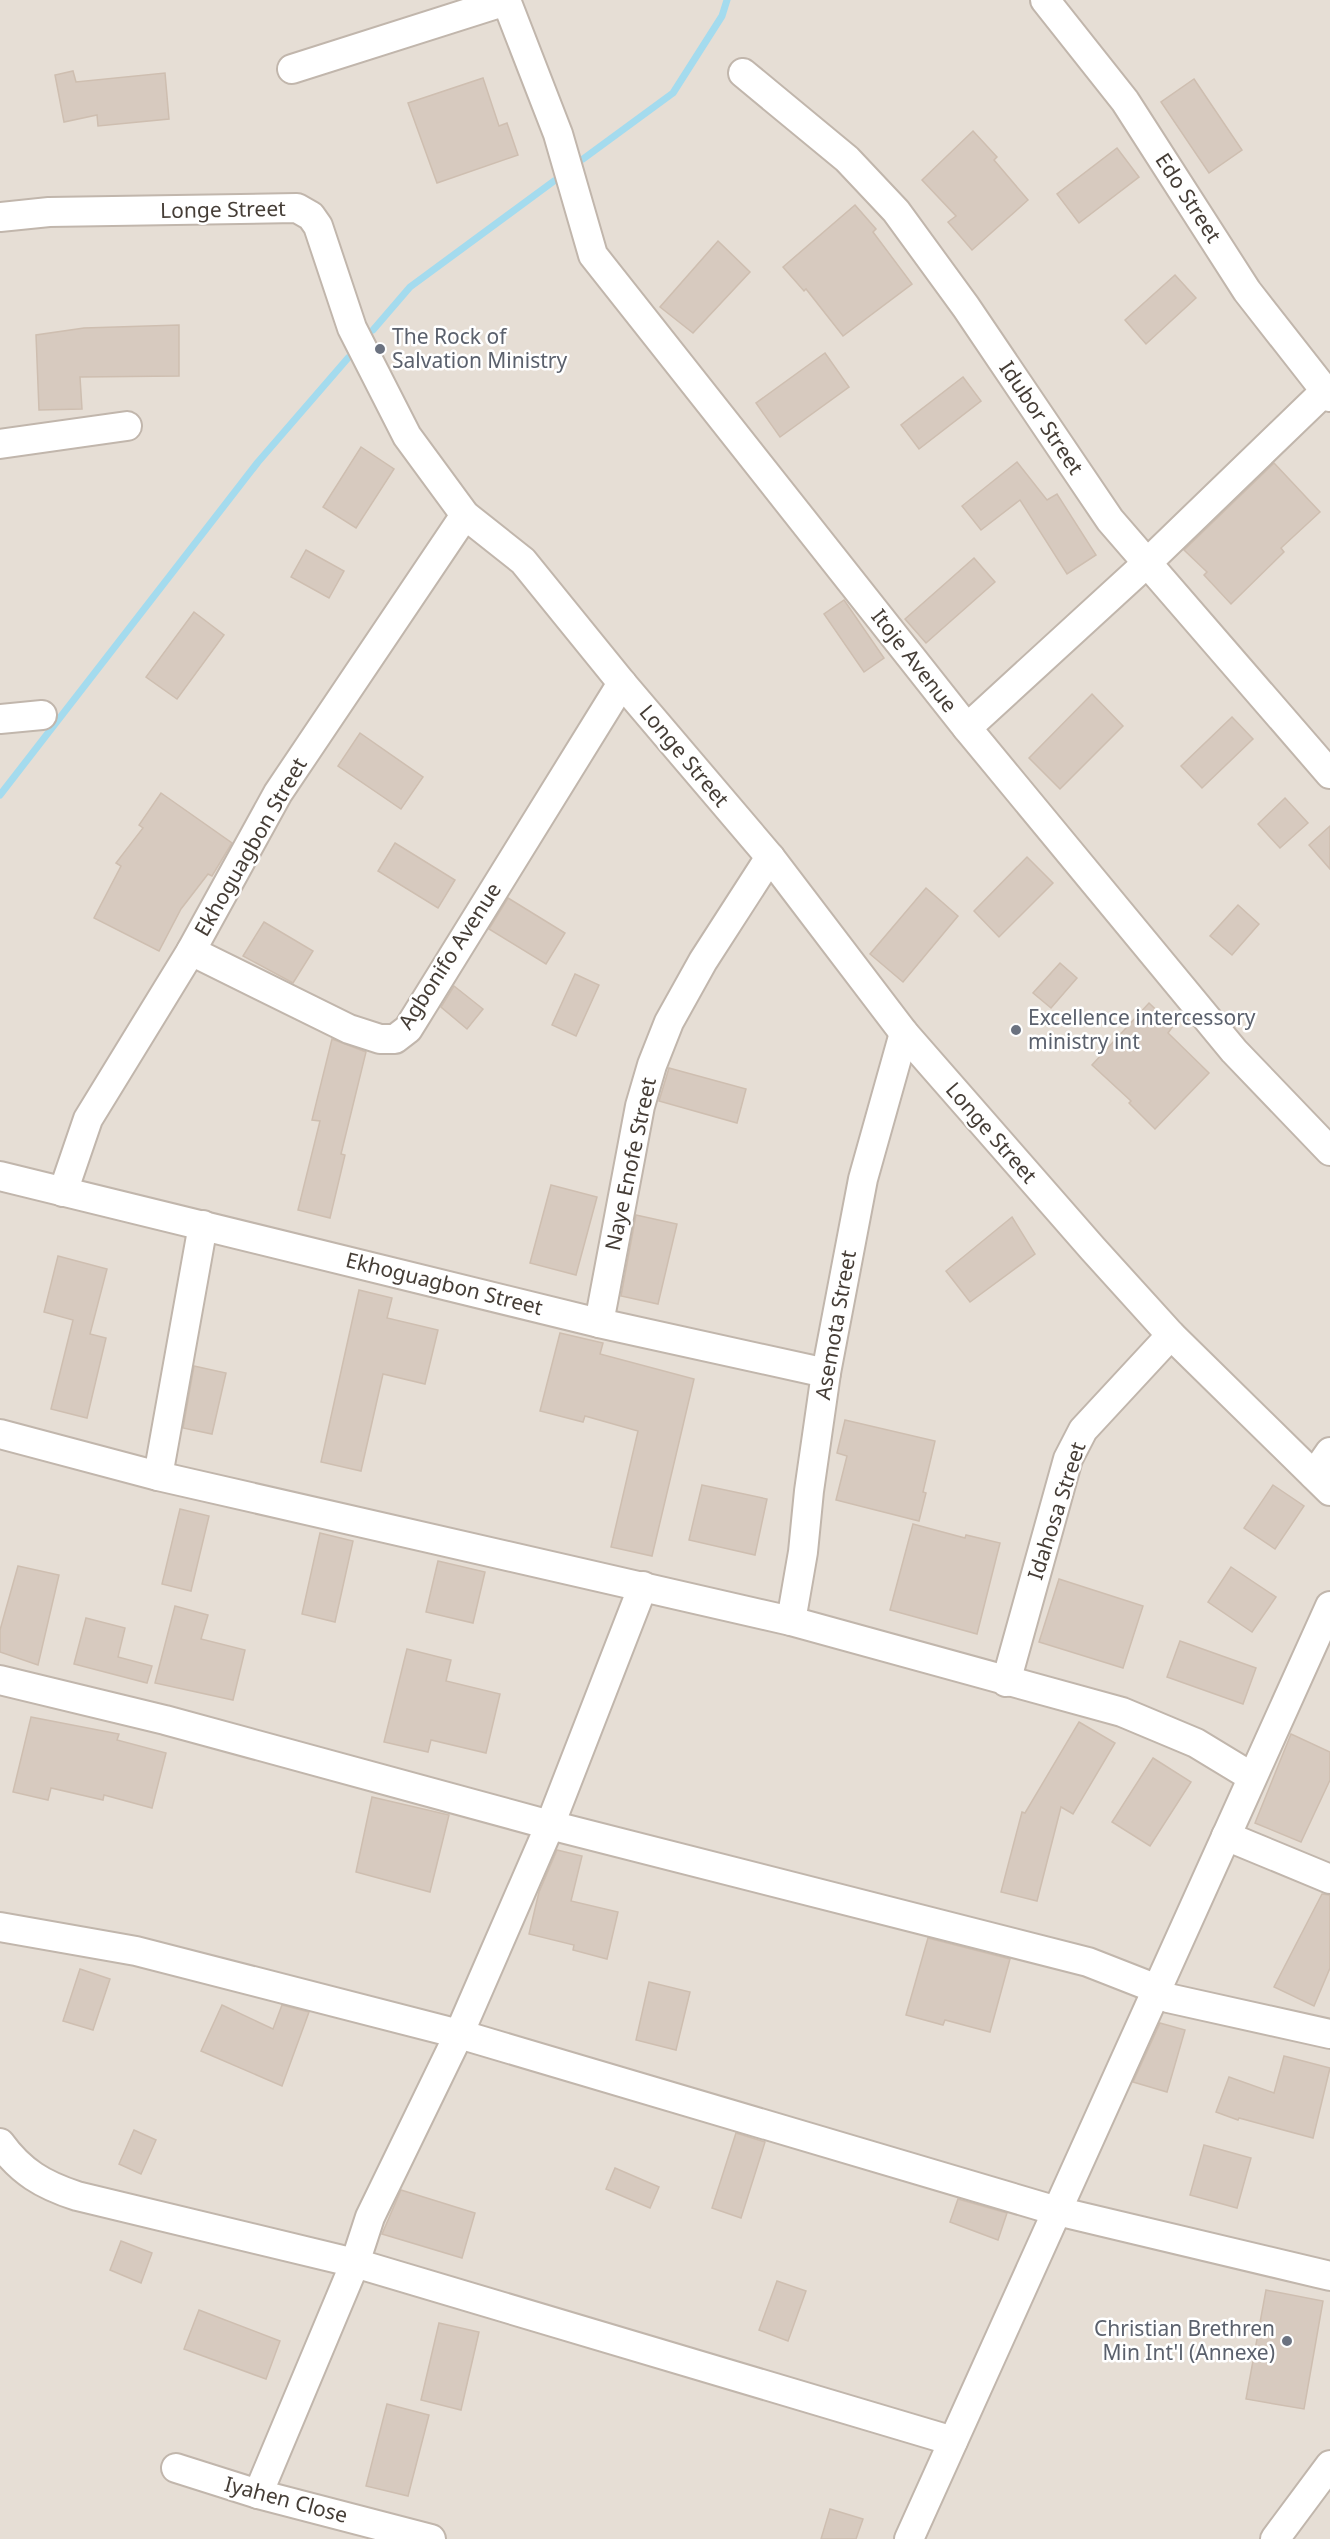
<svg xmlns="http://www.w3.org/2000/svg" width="1330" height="2539" viewBox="0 0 1330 2539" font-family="'Noto Sans',sans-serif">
	<rect width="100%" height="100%" fill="#f3ede6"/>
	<!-- residential -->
	<rect fill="#e6ded5" x="0" y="0" width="1330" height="2539"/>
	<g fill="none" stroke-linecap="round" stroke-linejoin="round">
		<!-- stream -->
		<g stroke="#a4dbee" stroke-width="7">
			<polyline points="583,159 673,93 722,16 727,0"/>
			<polyline points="373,330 410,287 554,181"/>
			<polyline points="0,795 258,462 348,358"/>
		</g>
	</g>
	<!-- building -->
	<g fill="#d7cabf" stroke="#cebeb0" stroke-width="1.5">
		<polygon points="73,71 76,82 165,73 169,119 98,126 97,115 64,122 55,75"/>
		<polygon points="483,78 499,126 507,123 518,155 437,183 408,103"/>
		<polygon points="1194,79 1242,150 1209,173 1161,102"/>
		<polygon points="973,131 997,157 994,160 1028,200 972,250 948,222 956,216 922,180"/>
		<polygon points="1117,148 1139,177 1079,223 1057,194"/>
		<polygon points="855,205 876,229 873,232 912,284 843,336 806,289 804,291 783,267"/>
		<polygon points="718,241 750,272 693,333 660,307"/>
		<polygon points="1175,275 1196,298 1146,344 1125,320"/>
		<polygon points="179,325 179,376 80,377 82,409 39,410 36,335 84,328"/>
		<polygon points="825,353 849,387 780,437 756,403"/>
		<polygon points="963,377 981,401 919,449 901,425"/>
		<polygon points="361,447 394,469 356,528 323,507"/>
		<polygon points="1017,462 1047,500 1057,494 1096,555 1067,574 1020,500 981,530 962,506"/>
		<polygon points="1274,463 1320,512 1281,548 1284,552 1231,604 1204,575 1207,572 1184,550"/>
		<polygon points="306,550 344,571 329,598 291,577"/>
		<polygon points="974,558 995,582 926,643 905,619"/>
		<polygon points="844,600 884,658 864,672 824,614"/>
		<polygon points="194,612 224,635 177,699 146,677"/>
		<polygon points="1092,694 1123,726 1060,789 1029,758"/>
		<polygon points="1232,717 1253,739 1202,788 1181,766"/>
		<polygon points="360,733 423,777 401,809 338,766"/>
		<polygon points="161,793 232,843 212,876 208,874 181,909 159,951 94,918 121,866 116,863 143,828 139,825"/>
		<polygon points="1285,798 1308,823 1280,848 1258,824"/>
		<polygon points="1330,826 1330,869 1309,845"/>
		<polygon points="395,843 455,880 438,908 378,871"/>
		<polygon points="1027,857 1053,883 999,937 974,911"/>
		<polygon points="926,888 958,916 903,982 870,954"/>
		<polygon points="508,898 565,933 546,964 489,929"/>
		<polygon points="1238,905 1259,924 1232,955 1210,936"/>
		<polygon points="264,922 313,951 293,983 243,956"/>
		<polygon points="1060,963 1077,978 1051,1008 1033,993"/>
		<polygon points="575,974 599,985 576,1036 552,1025"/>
		<polygon points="454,986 483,1009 467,1029 441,1007"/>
		<polygon points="1149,1003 1173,1026 1168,1033 1209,1073 1155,1129 1129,1103 1131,1101 1092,1065"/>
		<polygon points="332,1039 366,1052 341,1154 345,1155 330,1218 298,1210 320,1121 312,1120"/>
		<polygon points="669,1068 746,1089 737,1123 659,1101"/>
		<polygon points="551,1185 597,1197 576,1275 530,1263"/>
		<polygon points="636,1215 677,1224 658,1304 621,1296"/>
		<polygon points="1012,1217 1035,1254 970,1302 946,1271"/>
		<polygon points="58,1256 107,1269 90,1334 106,1338 87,1418 51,1409 73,1320 44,1312"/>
		<polygon points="359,1290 392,1298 387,1318 438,1330 425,1384 383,1374 361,1471 321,1462"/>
		<polygon points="560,1333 603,1343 600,1354 694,1379 652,1556 611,1547 638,1431 585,1416 583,1422 540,1411"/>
		<polygon points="194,1366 226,1373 212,1434 183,1428"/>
		<polygon points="845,1420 935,1441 923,1492 926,1493 919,1521 836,1500 847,1456 837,1453"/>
		<polygon points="702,1485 767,1499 755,1555 689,1540"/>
		<polygon points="1273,1485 1304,1506 1275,1549 1244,1528"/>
		<polygon points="180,1509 209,1516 191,1591 162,1584"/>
		<polygon points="913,1524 965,1538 966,1535 1000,1543 977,1634 890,1610"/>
		<polygon points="320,1533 353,1541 335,1622 302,1614"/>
		<polygon points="438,1561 485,1572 473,1623 426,1612"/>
		<polygon points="18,1566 59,1575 38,1665 0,1652 0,1630"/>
		<polygon points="1231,1567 1276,1597 1252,1632 1208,1602"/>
		<polygon points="1059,1579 1143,1606 1123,1668 1039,1642"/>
		<polygon points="175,1606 208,1615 201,1639 245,1650 233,1700 155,1683"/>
		<polygon points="86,1618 125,1628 118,1657 152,1666 147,1683 74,1664"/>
		<polygon points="1180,1641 1256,1668 1243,1704 1167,1677"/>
		<polygon points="407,1649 451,1660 446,1681 500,1694 486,1753 431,1740 428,1752 384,1742"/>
		<polygon points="31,1717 119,1734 117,1740 166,1753 152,1808 104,1795 103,1800 51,1788 48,1800 13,1792"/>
		<polygon points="1079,1722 1115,1743 1073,1814 1061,1807 1037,1901 1001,1892 1022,1812 1025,1813"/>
		<polygon points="1291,1734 1330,1752 1330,1780 1301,1842 1255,1823"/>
		<polygon points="1153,1758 1191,1782 1150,1846 1112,1822"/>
		<polygon points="372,1797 449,1815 430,1892 356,1872"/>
		<polygon points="557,1850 582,1856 571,1901 618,1912 607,1959 573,1950 574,1945 529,1934 539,1892"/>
		<polygon points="1322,1894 1330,1895 1330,1968 1314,2006 1274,1987"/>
		<polygon points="928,1938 1010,1959 990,2032 945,2020 943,2025 906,2015"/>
		<polygon points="80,1969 110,1979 93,2030 63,2021"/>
		<polygon points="649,1982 690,1992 676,2050 636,2040"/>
		<polygon points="222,2005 273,2029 282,2005 309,2012 282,2086 201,2051"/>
		<polygon points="1160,2023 1185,2030 1167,2092 1133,2082"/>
		<polygon points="1284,2056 1330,2068 1313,2138 1239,2118 1238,2120 1216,2112 1229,2077 1274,2093"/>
		<polygon points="134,2130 156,2140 141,2174 119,2164"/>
		<polygon points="736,2133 765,2142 741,2218 712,2208"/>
		<polygon points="1204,2145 1251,2158 1237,2208 1190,2195"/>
		<polygon points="615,2168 659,2187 650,2208 606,2189"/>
		<polygon points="401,2190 475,2213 462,2258 382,2234"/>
		<polygon points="958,2199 1007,2213 998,2240 950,2222"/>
		<polygon points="121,2241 152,2253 141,2283 110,2270"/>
		<polygon points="777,2281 806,2291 788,2341 759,2330"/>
		<polygon points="1266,2290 1323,2301 1304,2409 1246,2399"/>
		<polygon points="199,2310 280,2341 266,2379 184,2349"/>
		<polygon points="439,2323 479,2332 461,2410 421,2400"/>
		<polygon points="387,2404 429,2415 408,2496 366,2486"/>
		<polygon points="830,2509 863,2519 856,2539 821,2539"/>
	</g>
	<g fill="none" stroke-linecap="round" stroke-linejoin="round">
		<!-- minor casing -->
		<g stroke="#c1b6ac" stroke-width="32">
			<g id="minor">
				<polyline points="506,0 558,134 593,255 967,728 1234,1051 1330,1151"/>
				<polyline points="1045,0 1125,101 1247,291 1330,397"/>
				<polyline points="292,69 506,1"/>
				<polyline points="743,73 847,159 896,211 966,307 1110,520 1330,774"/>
				<polyline points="0,217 49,212 297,208 311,216 318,226 352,328 407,436 465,515 523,561 622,683 770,857 904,1033 1093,1249 1171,1335 1330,1491"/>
				<polyline points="0,444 127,426"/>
				<polyline points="0,719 42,715"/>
				<polyline points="967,728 1147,563 1325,391"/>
				<polyline points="191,951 349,1029 380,1039 395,1039 408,1029 622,683"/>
				<polyline points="0,1176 599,1323 826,1373"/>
				<polyline points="63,1192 88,1119 191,951 278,793 465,515"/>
				<polyline points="599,1323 640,1106 652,1065 669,1022 703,961 770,857"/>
				<polyline points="0,1434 158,1476 791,1621 1122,1712 1196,1743 1252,1777"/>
				<polyline points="1314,1475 1330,1452"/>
				<polyline points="158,1476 203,1225"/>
				<polyline points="791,1621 803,1552 809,1491 826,1373 863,1179 904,1033"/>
				<polyline points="0,1680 165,1720 550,1825 1088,1962 1157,1989 1168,1998 1330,2034"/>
				<polyline points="1006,1682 1068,1459 1083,1430 1171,1335"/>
				<polyline points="1226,1836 1330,1879"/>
				<polyline points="0,1927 136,1951 459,2034 1057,2211 1330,2276"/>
				<path d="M0,2143C21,2172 43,2185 77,2196L355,2263L953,2441"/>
				<polyline points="176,2468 258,2494 431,2539"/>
				<polyline points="258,2494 355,2263 370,2217 459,2034 550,1825 643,1586"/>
				<polyline points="909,2539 1330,1606"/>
				<polyline points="1275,2539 1330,2465"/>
			</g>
		</g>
		<!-- minor -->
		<use href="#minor" stroke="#fff" stroke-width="28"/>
	</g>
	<!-- markers -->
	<g fill="#6b7280" stroke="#fff" stroke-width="2">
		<circle cx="380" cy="349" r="6"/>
		<circle cx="1016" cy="1030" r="6"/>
		<circle cx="1287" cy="2341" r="6"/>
	</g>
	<g text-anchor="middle" stroke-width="5" stroke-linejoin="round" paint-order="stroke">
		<!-- street labels -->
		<g font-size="21" fill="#453d36" stroke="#fff">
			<text transform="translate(1188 198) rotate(57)" y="7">Edo Street</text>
			<text transform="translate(223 210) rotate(-1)" y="7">Longe Street</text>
			<text transform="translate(1041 418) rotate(56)" y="7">Idubor Street</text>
			<text transform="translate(914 661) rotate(52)" y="7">Itoje Avenue</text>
			<text transform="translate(684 756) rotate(50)" y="7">Longe Street</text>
			<text transform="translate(251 847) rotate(-60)" y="7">Ekhoguagbon Street</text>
			<text transform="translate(450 956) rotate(-57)" y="7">Agbonifo Avenue</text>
			<text transform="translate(991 1133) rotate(49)" y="7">Longe Street</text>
			<text transform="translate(631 1164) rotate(-78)" y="7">Naye Enofe Street</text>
			<text transform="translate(444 1284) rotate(14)" y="7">Ekhoguagbon Street</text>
			<text transform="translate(836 1325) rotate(-80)" y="7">Asemota Street</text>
			<text transform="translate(1057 1511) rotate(-72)" y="7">Idahosa Street</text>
			<text transform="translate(286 2500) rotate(15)" y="7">Iyahen Close</text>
		</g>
		<!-- worship labels -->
		<g font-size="21" fill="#5b616d" stroke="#fff" text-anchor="start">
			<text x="392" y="344">The Rock of<tspan x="392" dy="24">Salvation Ministry</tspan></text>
			<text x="1028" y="1025">Excellence intercessory<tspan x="1028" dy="24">ministry int</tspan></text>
			<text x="1275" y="2336" text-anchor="end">Christian Brethren<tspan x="1275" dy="24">Min Int'l (Annexe)</tspan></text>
		</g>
	</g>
</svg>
